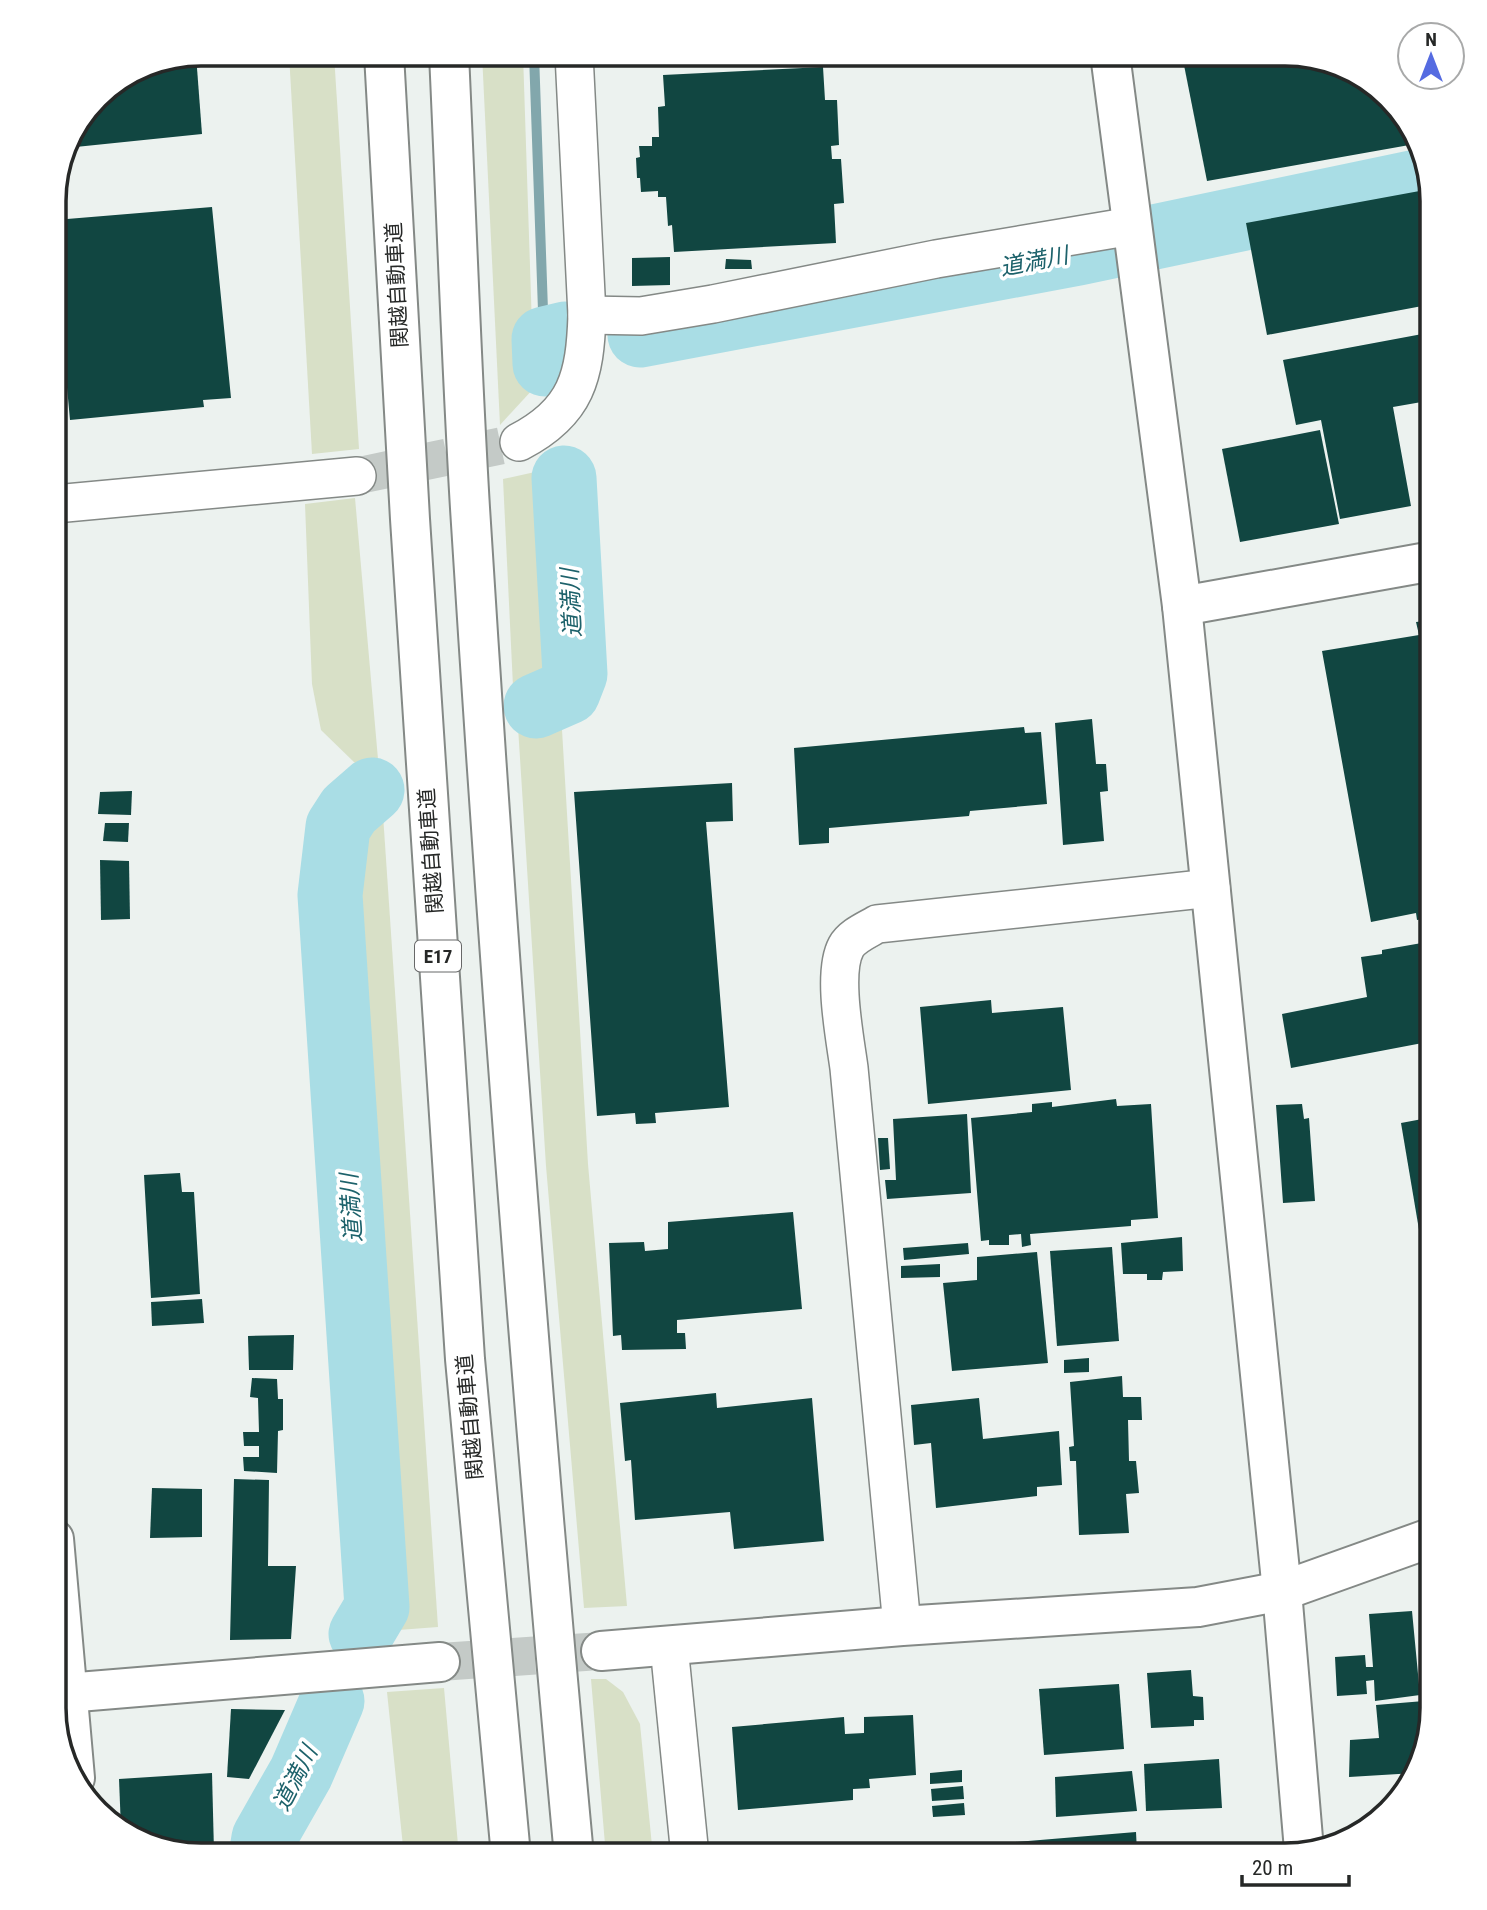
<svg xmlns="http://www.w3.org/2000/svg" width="1487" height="1910" viewBox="0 0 1487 1910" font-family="'Roboto Condensed','Noto Sans JP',sans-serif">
	<rect width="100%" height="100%" fill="#ecf2ef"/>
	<!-- green -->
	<g fill="#d8e0c7">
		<polygon points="289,54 334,54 359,449 312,454"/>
		<polygon points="482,54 523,54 534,388 500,425"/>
		<polygon points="544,470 555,686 514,707 503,479"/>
		<polygon points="355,498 378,759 356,764 321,730 312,684 305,504"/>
		<polygon points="561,713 588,1164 627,1606 584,1608 546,1166 518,727 541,723"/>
		<polygon points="382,800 438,1627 385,1631 336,894 347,827 359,811"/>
		<polygon points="591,1679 606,1679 623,1692 640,1724 653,1856 606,1856"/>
		<polygon points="444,1688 459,1856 404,1856 387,1692"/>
	</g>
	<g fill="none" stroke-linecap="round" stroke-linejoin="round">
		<!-- stream -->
		<polyline stroke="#82a7ac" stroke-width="10" points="534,54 544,339"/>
		<!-- river -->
		<g stroke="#a9dde5" stroke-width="65">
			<polyline points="640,335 1078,253 1426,180"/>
			<polyline points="545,364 544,339 565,334"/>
			<polyline points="536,706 568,692 575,674 564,478"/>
			<polyline points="361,1634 377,1607 330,895 338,827 349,810 372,790"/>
			<polyline points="261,1856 264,1838 301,1773 332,1701"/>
		</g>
	</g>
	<!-- building -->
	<g fill="#114641">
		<polygon points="196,55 202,134 66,148 69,137 104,91 146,65"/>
		<polygon points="1182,55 1294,55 1359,74 1408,120 1415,144 1207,181"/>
		<polygon points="823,67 825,100 837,100 839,145 831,146 832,159 841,159 844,203 834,204 836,243 674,252 672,225 668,226 666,197 658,197 658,191 641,192 640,178 637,178 636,158 640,157 639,146 652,146 652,137 659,137 658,107 665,106 663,75"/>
		<polygon points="1425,190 1433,227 1423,229 1433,279 1433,304 1267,335 1246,223"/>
		<polygon points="212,207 231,398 203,400 204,407 70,420 55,257 55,220"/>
		<polygon points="670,257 670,285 632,286 632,258"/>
		<polygon points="726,259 751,260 752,269 725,269"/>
		<polygon points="1433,332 1433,400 1393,407 1411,506 1340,519 1321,420 1296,425 1283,360"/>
		<polygon points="1320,430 1339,524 1240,542 1222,449"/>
		<polygon points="1433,620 1433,917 1417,920 1416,913 1371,922 1322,651 1419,635 1416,622"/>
		<polygon points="1092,719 1096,764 1106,764 1108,791 1100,792 1104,841 1063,845 1055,723"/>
		<polygon points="1024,727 1025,733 1041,732 1047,804 970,811 969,816 829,828 829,843 799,845 794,748"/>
		<polygon points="732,783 733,821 706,822 729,1107 655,1113 656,1123 636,1124 635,1113 597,1116 574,792"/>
		<polygon points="132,791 131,815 98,814 100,792"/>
		<polygon points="105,823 129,823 128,842 103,841"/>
		<polygon points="100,860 129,861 130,919 101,920"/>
		<polygon points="1433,941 1433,1041 1291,1068 1282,1014 1367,997 1361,957 1382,954 1382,950"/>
		<polygon points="991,1000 992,1013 1063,1007 1071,1090 928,1104 920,1007"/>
		<polygon points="1116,1099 1117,1106 1151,1104 1158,1218 1131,1220 1131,1226 1030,1234 1031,1245 1022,1247 1021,1234 1009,1235 1009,1245 989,1245 989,1240 981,1241 971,1118 1032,1112 1032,1104 1052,1102 1052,1107"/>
		<polygon points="1302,1104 1304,1119 1309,1118 1315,1201 1283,1203 1276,1105"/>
		<polygon points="967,1114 971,1193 887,1199 885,1180 896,1180 893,1119"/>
		<polygon points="1433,1117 1433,1301 1431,1301 1401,1123"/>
		<polygon points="878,1138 888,1138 890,1169 880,1170"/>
		<polygon points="180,1173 182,1192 194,1192 200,1294 151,1298 144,1175"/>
		<polygon points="793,1212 802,1309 677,1320 677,1333 685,1333 686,1349 622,1350 621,1335 613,1336 609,1243 644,1242 645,1251 668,1249 668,1222"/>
		<polygon points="1182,1237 1183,1271 1163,1272 1162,1280 1147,1280 1147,1274 1123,1274 1121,1243"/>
		<polygon points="968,1243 969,1254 904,1260 903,1248"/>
		<polygon points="1112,1247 1119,1341 1057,1346 1050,1251"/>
		<polygon points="1037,1252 1048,1363 952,1371 943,1283 977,1280 977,1257"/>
		<polygon points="940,1264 940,1277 901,1278 901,1266"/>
		<polygon points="202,1299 204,1323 152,1326 151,1302"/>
		<polygon points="294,1335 293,1370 249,1370 248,1336"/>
		<polygon points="1089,1358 1089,1372 1064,1373 1064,1360"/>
		<polygon points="1122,1376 1123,1397 1141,1397 1142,1420 1128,1420 1129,1461 1136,1461 1139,1493 1126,1494 1129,1533 1079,1535 1076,1461 1070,1461 1069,1447 1074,1446 1070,1382"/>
		<polygon points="252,1378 277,1379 278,1399 283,1399 283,1430 278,1431 277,1473 244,1471 243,1457 259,1457 259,1446 244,1446 243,1432 259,1432 258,1398 250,1397"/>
		<polygon points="716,1393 717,1408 812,1398 824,1541 734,1549 730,1512 635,1520 631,1460 625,1461 620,1403"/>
		<polygon points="979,1398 983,1439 1059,1431 1062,1485 1037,1487 1037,1496 936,1508 931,1443 914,1445 911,1405"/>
		<polygon points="234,1479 269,1480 268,1566 296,1566 291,1639 230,1640"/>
		<polygon points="152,1488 202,1489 202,1537 150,1538"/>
		<polygon points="1412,1611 1420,1695 1375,1701 1374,1680 1366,1681 1367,1694 1337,1696 1335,1657 1365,1655 1366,1667 1373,1667 1369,1614"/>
		<polygon points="1191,1670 1193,1696 1203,1697 1204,1720 1194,1720 1194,1726 1151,1728 1147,1673"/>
		<polygon points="1119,1684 1124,1749 1044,1755 1039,1689"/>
		<polygon points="1424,1701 1427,1730 1415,1773 1349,1777 1350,1740 1379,1738 1376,1705"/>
		<polygon points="231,1709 285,1710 249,1779 227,1777"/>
		<polygon points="913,1715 916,1775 869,1779 870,1788 853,1789 853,1800 738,1810 732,1727 844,1717 845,1734 864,1733 864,1717"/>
		<polygon points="1219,1759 1222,1808 1146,1811 1144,1764"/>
		<polygon points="962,1770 962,1782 930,1784 930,1773"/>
		<polygon points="1132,1771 1137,1811 1056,1817 1055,1777"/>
		<polygon points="212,1773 214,1852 194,1854 128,1836 121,1829 119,1779"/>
		<polygon points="963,1786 964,1799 932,1801 931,1789"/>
		<polygon points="964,1803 965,1815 933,1817 932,1806"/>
		<polygon points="1136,1832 1137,1852 1148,1852 1149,1856 945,1856 944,1848"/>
		<polygon points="342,1849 342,1856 287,1856 287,1852"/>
	</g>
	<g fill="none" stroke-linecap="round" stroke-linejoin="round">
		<!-- street-tunnel -->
		<polyline stroke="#c4cac7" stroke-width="37" stroke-dasharray="37 18" stroke-linecap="butt" points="357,476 519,442"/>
		<!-- secondary-tunnel -->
		<polyline stroke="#c4cac7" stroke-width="38" stroke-dasharray="38 19" stroke-linecap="butt" points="440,1662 601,1651"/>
		<!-- street casing -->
		<g stroke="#848986" stroke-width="40">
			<g id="street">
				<polyline points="587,315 641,316 713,304 936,259 1132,226"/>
				<path d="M519,442C577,412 585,376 587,315L574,54"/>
				<polyline points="55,504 357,476"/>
				<path d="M902,1626L849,1068C845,1038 832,973 846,947C852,936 867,930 877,924L1211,888"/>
				<polyline points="669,1646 690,1856"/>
			</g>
		</g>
		<!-- secondary casing -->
		<g stroke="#848986" stroke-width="42">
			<g id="secondary">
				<polyline points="1110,54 1182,606 1282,1591 1304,1850"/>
				<polyline points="1182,606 1433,561"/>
				<polyline points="601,1651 902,1626 1198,1607 1282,1591 1433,1537"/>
				<polyline points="54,1694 440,1662"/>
			</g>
		</g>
		<!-- highway casing -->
		<g stroke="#848986" stroke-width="42">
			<g id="highway">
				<polyline points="384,54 410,519 465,1359 511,1856"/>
				<path d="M449,54C456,205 461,357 470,508C498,957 532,1407 574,1856"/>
				<polyline points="54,1539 75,1778"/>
			</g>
		</g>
		<!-- street -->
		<use href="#street" stroke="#fff" stroke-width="37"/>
		<!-- secondary -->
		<use href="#secondary" stroke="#fff" stroke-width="38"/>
		<!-- highway -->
		<use href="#highway" stroke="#fff" stroke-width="38"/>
	</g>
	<g text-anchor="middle" stroke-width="7" stroke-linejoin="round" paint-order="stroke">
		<!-- shield labels -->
		<rect fill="#fff" stroke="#676868" stroke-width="2" x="415" y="940.5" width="46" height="31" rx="5"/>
		<g font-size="19" font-weight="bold" fill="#262827">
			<text x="438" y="963">E17</text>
		</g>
		<!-- street labels -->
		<g font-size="21" fill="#262827" stroke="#fff">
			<text transform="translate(397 285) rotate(-93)" y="7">関越自動車道</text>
			<text transform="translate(431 851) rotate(-94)" y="7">関越自動車道</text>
			<text transform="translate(470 1417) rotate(-95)" y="7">関越自動車道</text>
		</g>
		<!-- water labels -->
		<g font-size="23" font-style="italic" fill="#1d626b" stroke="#fff">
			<text transform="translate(1034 261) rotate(-11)" y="8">道満川</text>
			<text transform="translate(571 603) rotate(-93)" y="8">道満川</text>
			<text transform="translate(351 1208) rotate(-94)" y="8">道満川</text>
			<text transform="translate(295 1778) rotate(-63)" y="8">道満川</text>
		</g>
	</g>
	<!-- crop -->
	<path d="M0 0H1487V1910H0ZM201 66H1285A135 135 0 0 1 1420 201V1708A135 135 0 0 1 1285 1843H201A135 135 0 0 1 66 1708V201A135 135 0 0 1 201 66Z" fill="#fff" fill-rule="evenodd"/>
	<path fill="none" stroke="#262827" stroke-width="3.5" d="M201 66H1285A135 135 0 0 1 1420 201V1708A135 135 0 0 1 1285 1843H201A135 135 0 0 1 66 1708V201A135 135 0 0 1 201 66Z"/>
	<!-- north arrow -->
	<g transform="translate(1431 56)"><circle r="33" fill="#ffffff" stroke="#a8a9a9" stroke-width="2"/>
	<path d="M0-5L12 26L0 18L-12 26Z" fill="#556be1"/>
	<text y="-10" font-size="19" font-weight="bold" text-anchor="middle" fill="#262827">N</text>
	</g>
	<!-- scale -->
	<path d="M1242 1875v10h107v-10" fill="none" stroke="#262827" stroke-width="3.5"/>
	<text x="1252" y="1875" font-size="21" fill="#262827" stroke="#ffffff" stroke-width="5" paint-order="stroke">20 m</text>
</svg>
